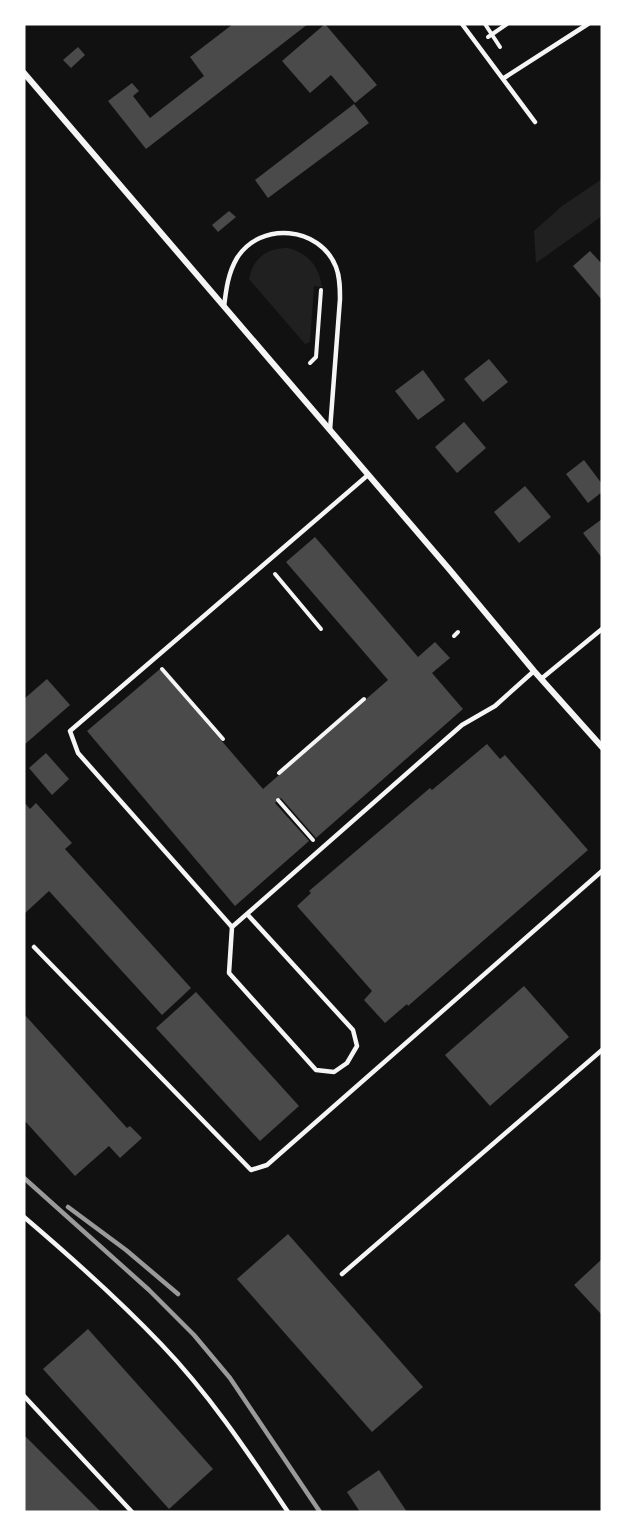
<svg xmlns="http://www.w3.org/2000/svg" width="626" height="1536" viewBox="0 0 626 1536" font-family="Signika,sans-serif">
	<rect width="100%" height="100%" fill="#111"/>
	<!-- green -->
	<g fill="#202020">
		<polygon points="602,179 602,216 536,263 534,231 562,206"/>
		<path d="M288,248C308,253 319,266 322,287L314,286L310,342L305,344L249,279C253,258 267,248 288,248Z"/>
	</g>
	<!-- building -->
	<g fill="#4a4a4a">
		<polygon points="233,24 308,24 146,149 108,101 132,83 139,91 133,96 150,118 204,76 190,57"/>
		<polygon points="325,24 377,85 355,103 331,75 310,93 282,61"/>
		<polygon points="78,47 85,55 71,68 63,60"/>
		<polygon points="354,104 369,123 268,198 255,180"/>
		<polygon points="229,211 236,217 218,232 212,225"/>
		<polygon points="590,251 602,264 602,300 573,266"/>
		<polygon points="489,359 508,382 483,402 464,379"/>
		<polygon points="423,370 445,400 418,420 395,391"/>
		<polygon points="464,422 486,448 457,473 435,447"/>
		<polygon points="584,460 602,484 602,492 588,503 566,474"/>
		<polygon points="525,486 551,517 519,543 494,512"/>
		<polygon points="602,519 602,558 583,533"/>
		<polygon points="315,537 418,657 435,642 450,658 432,673 463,709 316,838 281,798 278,800 275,803 309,841 235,906 87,731 160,669 263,789 388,680 286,562"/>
		<polygon points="47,679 70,705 24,745 24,699"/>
		<polygon points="487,744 500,759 505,755 588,850 408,1006 407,1004 385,1023 364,1000 372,991 297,906 311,893 309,891 430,788 432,790"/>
		<polygon points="46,753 69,779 52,795 29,768"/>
		<polygon points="24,802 30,809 36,803 72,843 65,849 191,988 162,1015 49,891 24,914"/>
		<polygon points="524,986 569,1037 490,1106 445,1055"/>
		<polygon points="196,992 299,1106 260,1141 156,1028"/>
		<polygon points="24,1014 127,1128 130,1126 142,1138 120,1158 109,1146 75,1176 24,1120"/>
		<polygon points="288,1234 423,1387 372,1432 237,1279"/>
		<polygon points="602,1259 602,1315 574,1285"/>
		<polygon points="88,1329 213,1469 169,1509 43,1369"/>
		<polygon points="24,1435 101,1512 24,1512"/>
		<polygon points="379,1470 407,1512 360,1512 347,1492"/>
	</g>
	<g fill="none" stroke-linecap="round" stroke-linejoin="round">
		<!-- path -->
		<g stroke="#f5f5f5" stroke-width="4">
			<polyline points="485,24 500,47"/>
			<polyline points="488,37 507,24"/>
			<polyline points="310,363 316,357 321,290"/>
			<polyline points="275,574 321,629"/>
			<polyline points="454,636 458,632"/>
			<polyline points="162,669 223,739"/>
			<polyline points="279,773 364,699"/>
			<polyline points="278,800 313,840"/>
		</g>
		<!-- service -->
		<g stroke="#f5f5f5" stroke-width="4.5">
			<polyline points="462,24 535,122"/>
			<polyline points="504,78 588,24"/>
			<path d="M224,307C226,290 228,273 237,258C260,221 320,226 336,267C340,277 340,288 340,299L330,430"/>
			<polyline points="541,679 602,629"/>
			<polyline points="247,914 353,1030 357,1046 347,1063 334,1072 316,1070 229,973 232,927 462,725 495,706 534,671"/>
			<polyline points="232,927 78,753 70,731 368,475"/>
			<polyline points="34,947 251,1170 267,1165 602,871"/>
			<path d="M24,1217C71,1257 118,1299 161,1344C210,1395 249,1454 288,1512"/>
			<polyline points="342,1274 602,1050"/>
			<polyline points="24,1396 132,1512"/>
		</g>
		<!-- minor -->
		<polyline stroke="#f5f5f5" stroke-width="6" points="24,73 449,569 534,671 602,747"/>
		<!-- rail -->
		<g stroke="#9a9a9a" stroke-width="4.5">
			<polyline points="24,1178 149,1290 194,1335 230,1378 320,1512"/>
			<polyline points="68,1207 126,1250 178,1294"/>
		</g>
	</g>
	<!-- border -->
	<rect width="626" height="1536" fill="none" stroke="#ffffff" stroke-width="51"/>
</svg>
